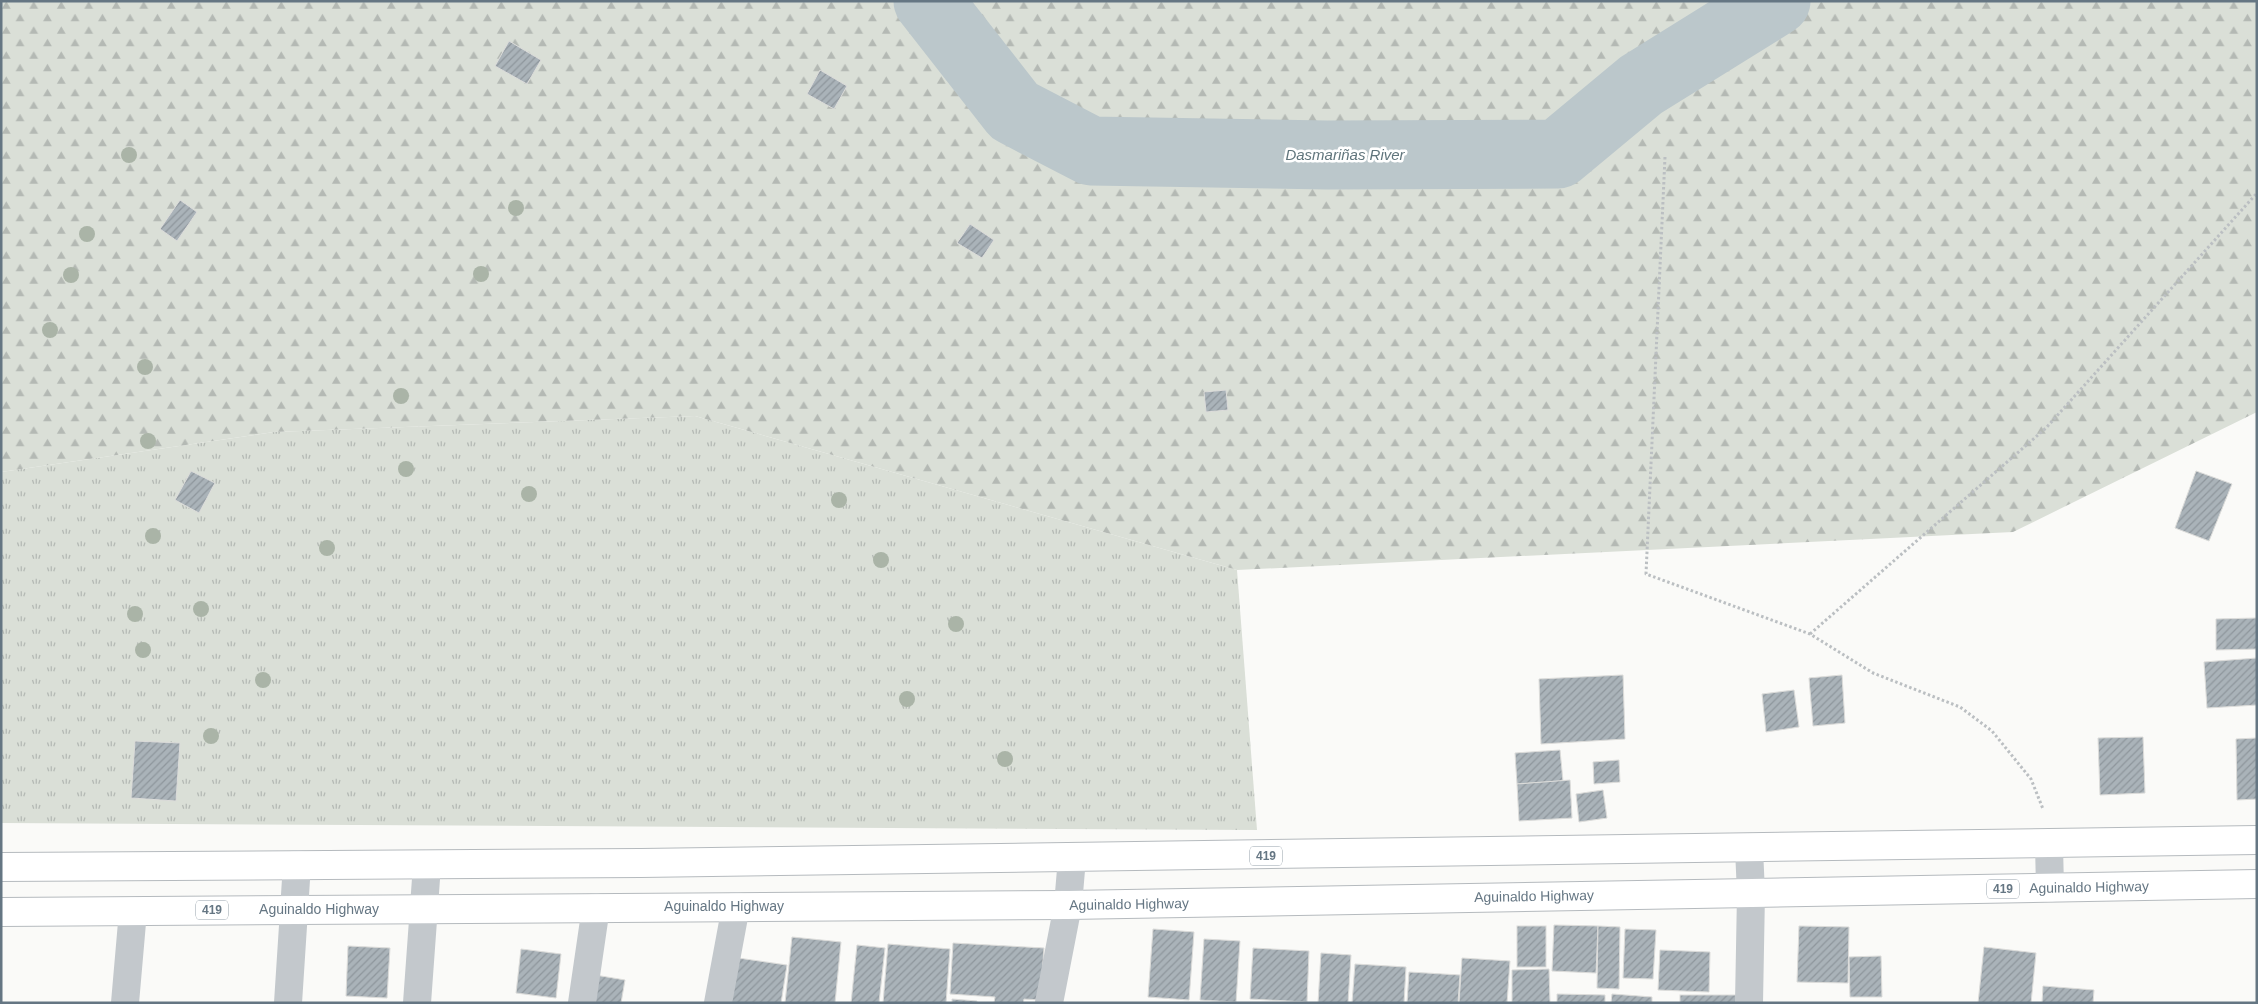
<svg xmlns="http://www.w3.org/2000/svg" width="2258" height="1004" viewBox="0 0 2258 1004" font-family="Arial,sans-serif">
	<defs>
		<pattern id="grass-tufts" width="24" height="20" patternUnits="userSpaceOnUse" patternTransform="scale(1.25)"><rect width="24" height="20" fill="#dadfd7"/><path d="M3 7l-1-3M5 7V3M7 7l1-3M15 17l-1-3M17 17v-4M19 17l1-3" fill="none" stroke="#b4b9b4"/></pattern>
		<pattern id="forest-firs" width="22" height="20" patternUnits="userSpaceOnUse" patternTransform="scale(1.25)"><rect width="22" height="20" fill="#dadfd7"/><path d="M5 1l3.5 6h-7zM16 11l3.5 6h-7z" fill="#b4b9b4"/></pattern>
		<pattern id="building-hatch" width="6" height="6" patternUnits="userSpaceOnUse" patternTransform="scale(1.25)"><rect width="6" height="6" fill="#aab3b9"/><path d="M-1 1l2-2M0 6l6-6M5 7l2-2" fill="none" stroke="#8e969c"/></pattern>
	</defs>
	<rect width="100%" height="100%" fill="#fafaf8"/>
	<!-- grass -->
	<polygon fill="url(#grass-tufts)" points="695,416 1237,570 1257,830 1,823 1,472 274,432"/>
	<!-- forest -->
	<polygon fill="url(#forest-firs)" points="1,1 2257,1 2257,412 2013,532 1237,570 695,416 274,432 1,472"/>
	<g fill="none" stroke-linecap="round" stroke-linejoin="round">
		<!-- river -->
		<polyline stroke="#bbc7cb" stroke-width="69" points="928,1 1014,111 1091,151 1327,155 1558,154 1641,85 1776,1"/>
	</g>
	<!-- building -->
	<g fill="url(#building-hatch)" stroke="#dcdcda">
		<polygon points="509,41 541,60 527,84 495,66"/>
		<polygon points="820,70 847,86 834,109 807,94"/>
		<polygon points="180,200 197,212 177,241 160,229"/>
		<polygon points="970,224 994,240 982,258 957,243"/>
		<polygon points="1226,390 1228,410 1206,412 1204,392"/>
		<polygon points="191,471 215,483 199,513 175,500"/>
		<polygon points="2196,471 2232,484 2209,541 2175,528"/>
		<polygon points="2257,618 2257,649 2216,650 2216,619"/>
		<polygon points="2257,658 2257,705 2207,708 2204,662"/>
		<polygon points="1623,675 1625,739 1541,744 1539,679"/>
		<polygon points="1842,675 1845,723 1813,726 1809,678"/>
		<polygon points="1794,690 1799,727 1766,732 1762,694"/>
		<polygon points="2143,737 2145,793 2100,795 2098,738"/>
		<polygon points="2257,738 2257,799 2237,800 2236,739"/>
		<polygon points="135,741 180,743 176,801 131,798"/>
		<polygon points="1560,750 1563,781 1517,784 1515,753"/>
		<polygon points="1619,760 1620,782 1594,784 1593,762"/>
		<polygon points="1570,780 1572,818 1519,821 1517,784"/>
		<polygon points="1603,790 1607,818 1579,822 1576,794"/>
		<polygon points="1554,925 1598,926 1596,973 1552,971"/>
		<rect x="1517" y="926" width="29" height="41"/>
		<polygon points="1598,926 1620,927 1619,989 1597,988"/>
		<polygon points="1799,926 1849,927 1848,983 1797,982"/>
		<polygon points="1153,929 1194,932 1189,1000 1148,997"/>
		<polygon points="1625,929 1656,930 1653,979 1623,978"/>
		<polygon points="792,937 841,942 835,1003 785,1003"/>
		<polygon points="1204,939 1240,941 1236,1002 1200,1000"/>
		<polygon points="953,943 1044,948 1040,1000 1024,999 1023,1003 994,1003 995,997 950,994"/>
		<polygon points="888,944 950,949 946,1003 883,1003"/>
		<polygon points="857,945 885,948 879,1003 851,1003"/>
		<polygon points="348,946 390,948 387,998 346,996"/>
		<polygon points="1984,947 2036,953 2031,1003 1978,1003"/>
		<polygon points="1253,948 1309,951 1307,1002 1250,999"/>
		<polygon points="521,949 561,954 556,998 516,993"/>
		<polygon points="1660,950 1710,952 1709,992 1658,990"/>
		<polygon points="1321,953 1351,955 1348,1003 1318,1003"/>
		<polygon points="1881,956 1882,997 1850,997 1849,957"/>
		<polygon points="731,957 787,965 781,1003 724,1003"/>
		<polygon points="1462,958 1510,961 1507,1003 1459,1003"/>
		<polygon points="1355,964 1406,967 1404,1003 1352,1003"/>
		<polygon points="1549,969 1550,1003 1512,1003 1512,970"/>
		<polygon points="1409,972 1460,975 1458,1003 1407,1003"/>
		<polygon points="595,975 625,980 621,1003 590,1003"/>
		<polygon points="2043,986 2094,990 2093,1003 2042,1003"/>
		<polygon points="1557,994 1605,995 1605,1003 1557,1003"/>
		<polygon points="1612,994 1652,997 1652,1003 1611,1003"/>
		<rect x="1680" y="995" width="56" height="8"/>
		<polygon points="952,999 977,1001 977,1003 952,1003"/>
	</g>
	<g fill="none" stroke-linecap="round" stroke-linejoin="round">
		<!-- major casing -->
		<g stroke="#b5babe" stroke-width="30">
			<g id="major">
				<polyline points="1,867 641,863 2257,840"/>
				<polyline points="1,912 1068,905 2257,884"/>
			</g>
		</g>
		<!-- path -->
		<g stroke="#bbbfc2" stroke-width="3" stroke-dasharray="2.5 2.5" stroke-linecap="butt">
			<polyline points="1665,157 1646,574 1810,634 1873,673 1960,707 1992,731 2031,779 2043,809"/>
			<polyline points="1810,634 2046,428 2257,193"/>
		</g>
		<!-- minor -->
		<g stroke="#c3c8cc" stroke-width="28">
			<polyline points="2049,845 2050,888"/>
			<polyline points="125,1003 133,911"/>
			<polyline points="288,1003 297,864"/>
			<polyline points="417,1003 427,865"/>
			<polyline points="582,1003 596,907"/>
			<polyline points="718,1003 736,906"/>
			<polyline points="1049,1003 1068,905 1072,858"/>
			<polyline points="1749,1003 1751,893 1749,849"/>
		</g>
		<!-- major -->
		<use href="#major" stroke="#fff" stroke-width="28"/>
	</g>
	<!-- trees -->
	<g fill="#aab4a7">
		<circle cx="129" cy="155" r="8"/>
		<circle cx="516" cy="208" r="8"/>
		<circle cx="87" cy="234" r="8"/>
		<circle cx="481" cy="274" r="8"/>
		<circle cx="71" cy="275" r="8"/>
		<circle cx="50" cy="330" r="8"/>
		<circle cx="145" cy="367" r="8"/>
		<circle cx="401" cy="396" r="8"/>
		<circle cx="148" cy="441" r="8"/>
		<circle cx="406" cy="469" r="8"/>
		<circle cx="529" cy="494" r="8"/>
		<circle cx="839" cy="500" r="8"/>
		<circle cx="153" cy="536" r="8"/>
		<circle cx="327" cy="548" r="8"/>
		<circle cx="881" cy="560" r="8"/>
		<circle cx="201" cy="609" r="8"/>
		<circle cx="135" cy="614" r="8"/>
		<circle cx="956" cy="624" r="8"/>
		<circle cx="143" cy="650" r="8"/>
		<circle cx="263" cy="680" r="8"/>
		<circle cx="907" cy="699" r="8"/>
		<circle cx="211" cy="736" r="8"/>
		<circle cx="1005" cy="759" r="8"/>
	</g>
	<g text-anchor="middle" stroke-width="5" stroke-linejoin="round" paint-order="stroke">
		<!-- shield labels -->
		<g fill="#fff" stroke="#939fa8" stroke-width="1">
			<rect x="1250" y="846.5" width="32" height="19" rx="4"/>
			<rect x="1987" y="879.5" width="32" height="19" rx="4"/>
			<rect x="196" y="900.5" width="32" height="19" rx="4"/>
		</g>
		<g font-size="12" font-weight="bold" fill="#657683">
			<text x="1266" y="860">419</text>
			<text x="2003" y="893">419</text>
			<text x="212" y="914">419</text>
		</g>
		<!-- street labels -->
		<g font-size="14" fill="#657683" stroke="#fff">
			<text transform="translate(2089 887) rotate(-1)" y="5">Aguinaldo Highway</text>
			<text transform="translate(1534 896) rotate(-1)" y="5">Aguinaldo Highway</text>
			<text transform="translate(1129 904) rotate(-1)" y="5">Aguinaldo Highway</text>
			<text x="724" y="911">Aguinaldo Highway</text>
			<text x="319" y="914">Aguinaldo Highway</text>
		</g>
		<!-- water labels -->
		<g font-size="15" font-style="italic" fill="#60757c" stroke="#fff">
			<text x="1345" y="160">Dasmariñas River</text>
		</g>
	</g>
	<!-- border -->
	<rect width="2258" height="1004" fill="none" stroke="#657683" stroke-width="5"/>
</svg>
